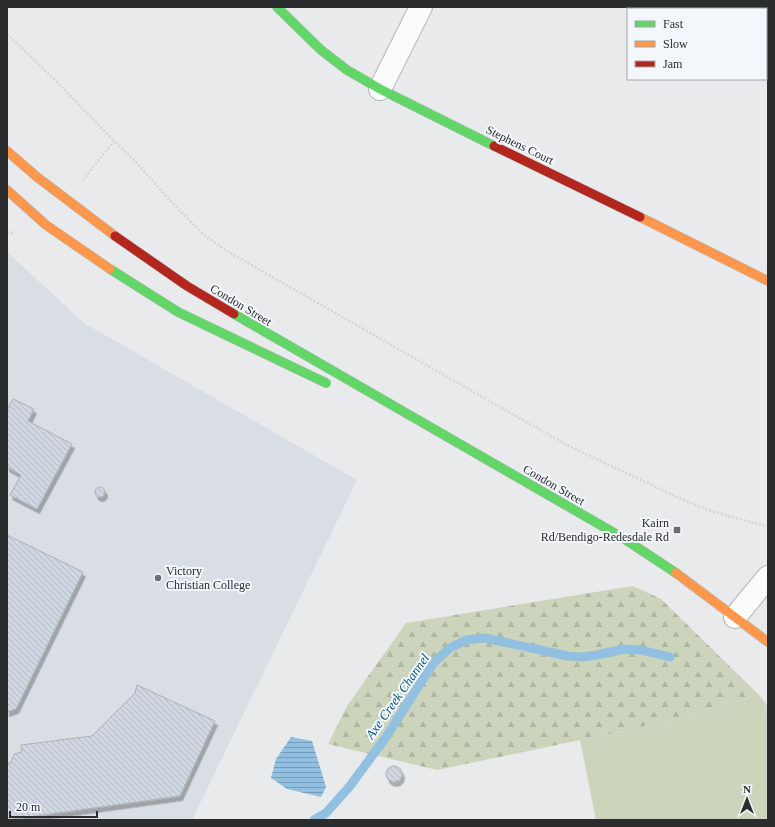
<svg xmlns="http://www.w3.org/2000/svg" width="775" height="827" viewBox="0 0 775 827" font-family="'Times New Roman',serif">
	<defs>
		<pattern id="forest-firs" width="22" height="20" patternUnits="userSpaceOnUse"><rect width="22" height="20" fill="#ccd5bc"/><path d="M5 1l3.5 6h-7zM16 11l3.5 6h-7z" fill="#afb7a2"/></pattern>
		<pattern id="water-rules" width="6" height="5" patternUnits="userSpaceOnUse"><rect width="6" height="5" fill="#92c0e1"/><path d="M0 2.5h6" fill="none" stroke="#779cb7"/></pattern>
		<pattern id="building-back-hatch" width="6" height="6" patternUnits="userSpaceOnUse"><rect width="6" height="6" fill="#cfd7e3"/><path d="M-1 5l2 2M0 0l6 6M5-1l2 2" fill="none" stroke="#b2b9c3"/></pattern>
		<filter id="shadow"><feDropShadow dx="2.5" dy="4.5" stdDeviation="0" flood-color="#0004"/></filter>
	</defs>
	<rect width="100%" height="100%" fill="#e8eaec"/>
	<!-- built -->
	<polygon fill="#d9dee5" points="7,252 84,323 357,480 192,820 7,820"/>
	<!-- grass -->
	<polygon fill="#ccd5bc" points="759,695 768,706 768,820 596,820 580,740 633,729"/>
	<!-- forest -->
	<polygon fill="url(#forest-firs)" points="633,586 661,599 759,695 633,729 437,770 328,744 347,706 406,623"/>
	<!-- water -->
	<polygon fill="url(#water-rules)" points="291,737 312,741 326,787 321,797 287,789 271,778 276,759"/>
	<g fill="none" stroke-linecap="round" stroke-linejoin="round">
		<!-- stream -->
		<polyline stroke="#92c0e1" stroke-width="9" points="314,820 326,813 350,786 386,737 434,662 450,648 466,640 485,638 568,656 583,657 597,655 624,649 641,650 670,657"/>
	</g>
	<!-- building -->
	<g fill="url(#building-back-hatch)" stroke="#aeb0b2" filter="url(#shadow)">
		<polygon points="13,399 34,409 28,421 72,444 37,509 10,495 21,475 7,467 7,410"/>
		<circle cx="100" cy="492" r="5"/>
		<polygon points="7,535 83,572 16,709 7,712"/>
		<polygon points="137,685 215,721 180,796 7,820 7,763 11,763 14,754 22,752 21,745 92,736 135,693"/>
		<circle cx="394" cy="774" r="8"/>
	</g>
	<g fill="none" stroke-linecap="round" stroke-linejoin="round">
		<!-- street casing -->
		<g stroke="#b3b5b7" stroke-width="24">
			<g id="street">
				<polyline points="380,89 421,7"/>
				<polyline points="735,617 768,577"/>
			</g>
		</g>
		<!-- fast casing -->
		<g stroke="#b3b5b7" stroke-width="10">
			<g id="fast">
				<polyline points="277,7 321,50 347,70 380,89 494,146"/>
				<polyline points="110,269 178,312 326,383"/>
				<polyline points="234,314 623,538 676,573"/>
			</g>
		</g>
		<!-- slow casing -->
		<g stroke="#b3b5b7" stroke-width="10">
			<g id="slow">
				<polyline points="7,151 37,177 115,236"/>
				<polyline points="7,190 46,225 110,269"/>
				<polyline points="640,217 768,281"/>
				<polyline points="676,573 768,642"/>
			</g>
		</g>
		<!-- jam casing -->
		<g stroke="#b3b5b7" stroke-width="10">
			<g id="jam">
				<polyline points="494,146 640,217"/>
				<polyline points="115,236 187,286 234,314"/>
			</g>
		</g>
		<!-- path -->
		<g stroke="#d5d6d6" stroke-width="2.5" stroke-dasharray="2 2" stroke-linecap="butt">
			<polyline points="7,34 57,82 114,141"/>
			<polyline points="83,180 114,141 134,160 174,205 204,235 230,253 565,444 679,498 708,510 768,527"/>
			<polyline points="7,232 13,233"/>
			<polyline points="768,704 764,712 768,716"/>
		</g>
		<!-- street -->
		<use href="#street" stroke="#fcfcfc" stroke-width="22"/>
		<!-- fast -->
		<use href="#fast" stroke="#63d668" stroke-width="9"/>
		<!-- slow -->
		<use href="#slow" stroke="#ff974d" stroke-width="9"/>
		<!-- jam -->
		<use href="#jam" stroke="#b3261e" stroke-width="9"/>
	</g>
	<!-- markers -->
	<g fill="#6c6e70" stroke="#f3f7fc" stroke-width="1.5">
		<rect x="673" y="526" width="8" height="8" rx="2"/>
		<circle cx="158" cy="578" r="4"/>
	</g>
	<g text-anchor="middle" stroke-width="4" stroke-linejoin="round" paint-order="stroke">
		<!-- street labels -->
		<g font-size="12" fill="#2a2c2d" stroke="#f3f7fc">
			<text transform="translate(520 145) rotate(26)" y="4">Stephens Court</text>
			<text transform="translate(241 305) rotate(31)" y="4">Condon Street</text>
			<text transform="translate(554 485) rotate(30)" y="4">Condon Street</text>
		</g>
		<!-- poi labels -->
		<g font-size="12" fill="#2a2c2d" stroke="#f3f7fc" text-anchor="end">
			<text x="669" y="527">Kairn<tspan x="669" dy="14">Rd/Bendigo-Redesdale Rd</tspan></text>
			<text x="166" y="575" text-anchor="start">Victory<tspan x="166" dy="14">Christian College</tspan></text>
		</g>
		<!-- water labels -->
		<g font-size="13" font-style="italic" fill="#005580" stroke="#f3f7fc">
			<text transform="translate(397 696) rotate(-55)" y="5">Axe Creek Channel</text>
		</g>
	</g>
	<!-- border -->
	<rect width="775" height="827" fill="none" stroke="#2a2c2d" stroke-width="16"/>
	<!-- legend -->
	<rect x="627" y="8" width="140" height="72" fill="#f3f7fc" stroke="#a3a6a9"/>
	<rect x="635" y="21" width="20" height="6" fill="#63d668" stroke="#a3a6a9"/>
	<text x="663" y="28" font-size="12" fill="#2a2c2d">Fast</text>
	<rect x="635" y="41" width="20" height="6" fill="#ff974d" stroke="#a3a6a9"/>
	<text x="663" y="48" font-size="12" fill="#2a2c2d">Slow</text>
	<rect x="635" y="61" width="20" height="6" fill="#b3261e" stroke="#a3a6a9"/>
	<text x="663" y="68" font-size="12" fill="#2a2c2d">Jam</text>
	<!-- north arrow -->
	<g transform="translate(747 799)" stroke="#f3f7fc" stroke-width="3" paint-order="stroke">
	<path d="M0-3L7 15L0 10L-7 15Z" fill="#2a2c2d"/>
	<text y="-6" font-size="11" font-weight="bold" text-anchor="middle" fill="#2a2c2d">N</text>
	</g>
	<!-- scale -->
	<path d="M10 811v6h87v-6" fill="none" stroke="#2a2c2d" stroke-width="2"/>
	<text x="16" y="811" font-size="12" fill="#2a2c2d" stroke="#f3f7fc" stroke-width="3" paint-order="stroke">20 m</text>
</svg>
